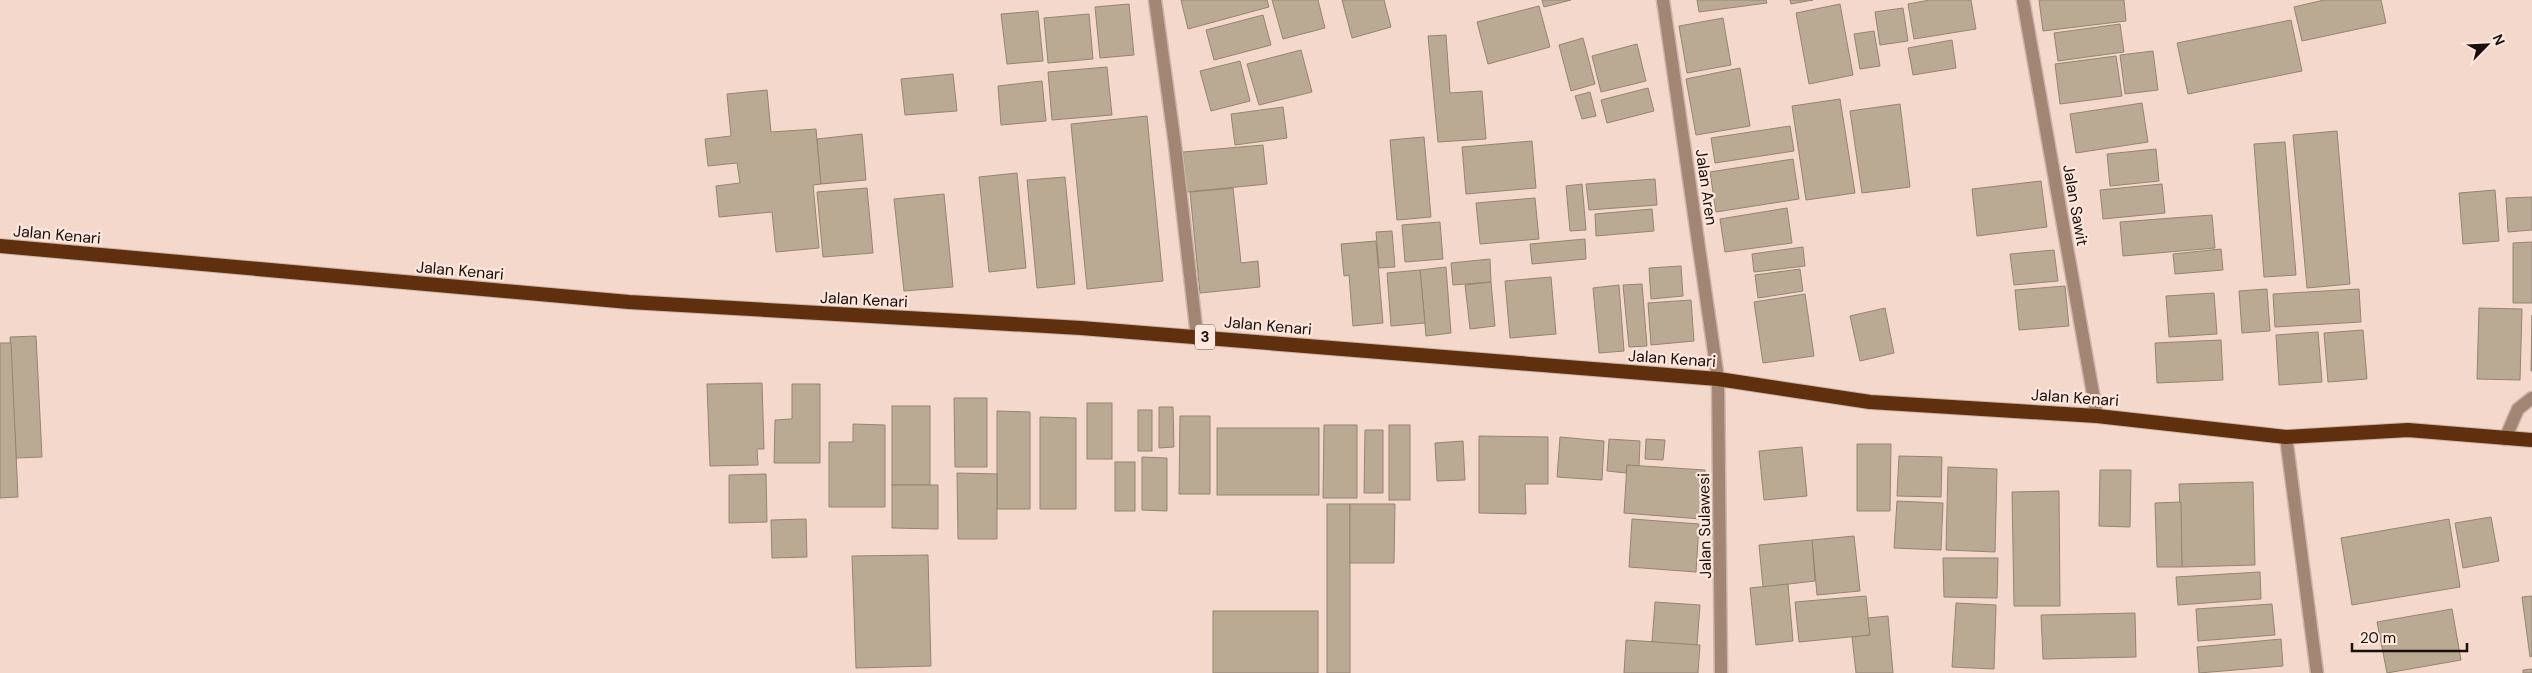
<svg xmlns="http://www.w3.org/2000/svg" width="2532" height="673" viewBox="0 0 2532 673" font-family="'DM Sans',sans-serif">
	<rect width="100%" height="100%" fill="#f4d8cb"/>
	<!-- building -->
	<g fill="#baaa93" stroke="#948570">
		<polygon points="1181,0 1267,0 1269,7 1188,29"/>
		<polygon points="1272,0 1318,0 1325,28 1283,39"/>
		<polygon points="1342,0 1384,0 1391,27 1352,38"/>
		<polygon points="1542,0 1571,0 1544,7"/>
		<polygon points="1697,0 1766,0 1767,3 1699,12"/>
		<polygon points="1790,0 1813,0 1791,4"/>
		<polygon points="1930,0 1971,0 1976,29 1914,39 1908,4"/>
		<polygon points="2039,0 2124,0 2126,21 2043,31"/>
		<polygon points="2324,0 2381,0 2386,23 2302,41 2294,7"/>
		<polygon points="1129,4 1134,55 1100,58 1095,7"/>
		<polygon points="1840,4 1853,75 1809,84 1796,13"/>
		<polygon points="1539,6 1550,47 1488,64 1477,22"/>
		<polygon points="1903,8 1908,41 1880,45 1875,12"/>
		<polygon points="1038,11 1043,61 1007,64 1001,14"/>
		<polygon points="1089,14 1093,59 1048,63 1044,18"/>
		<polygon points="1263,15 1271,45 1214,60 1206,30"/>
		<polygon points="1723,18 1731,65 1687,73 1679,26"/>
		<polygon points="2291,20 2302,71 2188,94 2177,43"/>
		<polygon points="2120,24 2124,52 2058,61 2054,33"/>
		<polygon points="1874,31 1880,66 1860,69 1854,34"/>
		<polygon points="1446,35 1450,93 1482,91 1486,139 1438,142 1428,36"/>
		<polygon points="1583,38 1595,84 1571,91 1559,45"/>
		<polygon points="1952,40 1956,68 1913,75 1908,48"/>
		<polygon points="1637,44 1646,81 1601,92 1592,56"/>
		<polygon points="1301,50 1312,92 1259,105 1247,64"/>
		<polygon points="2153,51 2158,90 2125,94 2120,55"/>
		<polygon points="2116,56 2122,96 2060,104 2055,64"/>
		<polygon points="1240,61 1250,101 1211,111 1200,71"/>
		<polygon points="1107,67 1112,115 1052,120 1048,72"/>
		<polygon points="1740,68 1750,126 1696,135 1686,79"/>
		<polygon points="953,74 957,111 905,115 901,79"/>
		<polygon points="1042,81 1046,121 1001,125 998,86"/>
		<polygon points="1648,88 1654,111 1607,123 1601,100"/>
		<polygon points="767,90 771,132 816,129 821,184 813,185 819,248 776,252 772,212 719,217 716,186 740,183 737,163 708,166 705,139 731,136 727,94"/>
		<polygon points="1590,92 1596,116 1582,119 1575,96"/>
		<polygon points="1840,99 1855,193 1806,200 1792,106"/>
		<polygon points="2142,103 2148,142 2076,153 2070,114"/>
		<polygon points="1900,104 1910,187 1862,193 1850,111"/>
		<polygon points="1283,107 1287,138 1235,145 1231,114"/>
		<polygon points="1147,116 1163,281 1087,289 1071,124"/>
		<polygon points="1790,126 1794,151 1715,163 1711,138"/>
		<polygon points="2337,131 2350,284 2307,288 2293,135"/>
		<polygon points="862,134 866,180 821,184 817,139"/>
		<polygon points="1424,137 1431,217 1397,220 1390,140"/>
		<polygon points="1532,141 1536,188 1466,194 1462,147"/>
		<polygon points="2285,142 2296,275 2264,277 2254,144"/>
		<polygon points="1263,145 1267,184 1187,192 1183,152"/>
		<polygon points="2156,149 2159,181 2110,186 2107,154"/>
		<polygon points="1793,159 1799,199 1716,212 1710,172"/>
		<polygon points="1017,173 1026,268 989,272 979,177"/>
		<polygon points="1065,177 1075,284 1037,288 1027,180"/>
		<polygon points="1655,179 1657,205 1589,210 1586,184"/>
		<polygon points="2041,181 2047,227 1977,236 1972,189"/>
		<polygon points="1582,184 1586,230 1570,231 1566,186"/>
		<polygon points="2162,184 2165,213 2103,219 2100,190"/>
		<polygon points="867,188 873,253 823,257 817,192"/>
		<polygon points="1233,188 1241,263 1258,261 1260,287 1200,293 1190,192"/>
		<polygon points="2495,190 2499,241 2463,244 2459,193"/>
		<polygon points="944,194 953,287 904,291 894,199"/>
		<polygon points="2532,197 2532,230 2508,232 2506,198"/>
		<polygon points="1535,198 1539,239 1480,244 1476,203"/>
		<polygon points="1787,208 1792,243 1725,252 1720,219"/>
		<polygon points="1652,209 1654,231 1596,236 1595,214"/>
		<polygon points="2212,215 2215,248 2123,256 2120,222"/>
		<polygon points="1440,222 1443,259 1405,262 1402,225"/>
		<polygon points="1392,231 1395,267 1379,268 1376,232"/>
		<polygon points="1585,239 1586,259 1532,264 1530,244"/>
		<polygon points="1376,241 1383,323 1353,326 1349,275 1344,276 1341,244"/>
		<polygon points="2532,242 2532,303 2513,303 2513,243"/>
		<polygon points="1803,247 1805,266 1754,272 1752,254"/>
		<polygon points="2221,249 2223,270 2175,274 2173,254"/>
		<polygon points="2054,250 2058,281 2014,285 2010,254"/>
		<polygon points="1490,259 1491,282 1453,285 1451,263"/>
		<polygon points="1681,266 1683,296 1651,299 1649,268"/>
		<polygon points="1446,267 1451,333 1426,336 1420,270"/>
		<polygon points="1800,269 1803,291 1758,298 1755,275"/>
		<polygon points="1420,270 1425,323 1391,326 1387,273"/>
		<polygon points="1551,277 1556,334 1510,338 1505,281"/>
		<polygon points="1491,282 1495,326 1470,329 1465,285"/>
		<polygon points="1642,284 1647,346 1629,347 1623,285"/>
		<polygon points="1619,285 1624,351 1599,353 1593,288"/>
		<polygon points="2065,286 2069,326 2019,330 2015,290"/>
		<polygon points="2267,289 2270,331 2242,333 2239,291"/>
		<polygon points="2359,289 2361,322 2275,327 2273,294"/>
		<polygon points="2214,293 2217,334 2169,337 2166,296"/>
		<polygon points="1805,294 1814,356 1763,363 1754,302"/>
		<polygon points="1691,300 1694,341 1651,345 1648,303"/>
		<polygon points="1885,308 1894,353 1860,361 1850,316"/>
		<polygon points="2479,308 2522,309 2520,380 2477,379"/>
		<polygon points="2532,315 2532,371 2531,371"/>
		<polygon points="2363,330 2367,379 2328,382 2324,333"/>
		<polygon points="2318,332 2322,382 2279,385 2276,335"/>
		<polygon points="36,336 42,457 16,458 10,337"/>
		<polygon points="2221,340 2223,380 2157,383 2155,343"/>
		<polygon points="0,343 11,343 18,497 0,498"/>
		<polygon points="762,383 764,449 757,449 758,465 710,466 707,384"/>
		<polygon points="792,384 820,384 820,463 774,463 775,420 792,419"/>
		<polygon points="954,398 987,398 987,467 955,467"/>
		<rect x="1087" y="403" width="25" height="56"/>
		<rect x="892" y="406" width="38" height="79"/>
		<polygon points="1159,407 1173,407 1174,447 1159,448"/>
		<rect x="1138" y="410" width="14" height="41"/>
		<polygon points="997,411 1030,412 1030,509 997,509"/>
		<polygon points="1180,416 1210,416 1210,494 1179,494"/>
		<polygon points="1040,417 1076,418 1076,509 1040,509"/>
		<polygon points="853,424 885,425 885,507 829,507 829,442 853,442"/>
		<polygon points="1324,425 1357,425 1357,498 1323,498"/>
		<rect x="1389" y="425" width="21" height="75"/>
		<rect x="1217" y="428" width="102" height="67"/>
		<polygon points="1365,430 1383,430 1383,493 1364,493"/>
		<polygon points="1479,436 1548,437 1548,484 1525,484 1526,514 1479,513"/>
		<polygon points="1560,437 1604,441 1602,480 1557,477"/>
		<polygon points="1609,439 1640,441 1639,466 1627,465 1626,473 1607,471"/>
		<polygon points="1646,439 1665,440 1663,460 1645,459"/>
		<polygon points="1463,441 1465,480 1437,481 1435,443"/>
		<polygon points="1857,444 1891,444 1890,511 1857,511"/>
		<polygon points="1802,447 1807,496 1764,500 1759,451"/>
		<polygon points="1899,456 1942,457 1941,497 1897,496"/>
		<polygon points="1142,457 1167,458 1167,511 1142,510"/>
		<rect x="1115" y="462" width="20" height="49"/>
		<polygon points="1627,465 1705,470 1701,519 1624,513"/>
		<polygon points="1948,467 1997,469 1995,552 1946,550"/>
		<polygon points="2100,470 2131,470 2130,527 2099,526"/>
		<polygon points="957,473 997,474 997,539 958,539"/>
		<polygon points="766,474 767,522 729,523 729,475"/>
		<polygon points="2253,482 2255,565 2182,567 2179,484"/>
		<polygon points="892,485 938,485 938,529 892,528"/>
		<polygon points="2059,491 2060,606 2014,606 2012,492"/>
		<polygon points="1897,501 1943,503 1941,550 1894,548"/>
		<polygon points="2181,502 2182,567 2157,567 2155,503"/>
		<rect x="1327" y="504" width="23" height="169"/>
		<polygon points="1350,504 1395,504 1394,563 1350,563"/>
		<polygon points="2491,517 2499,561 2463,568 2455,523"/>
		<polygon points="806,519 807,557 772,558 771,520"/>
		<polygon points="1632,519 1699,524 1696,572 1629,567"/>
		<polygon points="2449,519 2460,587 2352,605 2341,538"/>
		<polygon points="1854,536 1860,591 1817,595 1812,540"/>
		<polygon points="1812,540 1815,581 1763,587 1759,545"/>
		<polygon points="928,555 931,666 856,668 852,556"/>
		<polygon points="1943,558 1998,558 1997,598 1944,597"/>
		<polygon points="2260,572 2261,599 2178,605 2176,577"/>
		<polygon points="1788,584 1793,641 1756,645 1750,588"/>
		<polygon points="1866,596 1870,635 1799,642 1795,602"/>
		<polygon points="2532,596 2532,656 2530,657 2522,597"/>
		<polygon points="1655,602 1700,605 1697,645 1652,642"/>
		<polygon points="1956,603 1996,605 1994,669 1952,667"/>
		<polygon points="2272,604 2275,635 2198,641 2196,609"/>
		<polygon points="2452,609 2461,660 2387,673 2377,622"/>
		<rect x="1213" y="611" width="105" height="62"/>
		<polygon points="2135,613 2136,657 2043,659 2041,615"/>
		<polygon points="1888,616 1893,673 1856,673 1852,637 1870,635 1868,618"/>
		<polygon points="2281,639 2283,666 2199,673 2197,647"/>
		<polygon points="1626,640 1700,645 1698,673 1624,673"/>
		<polygon points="2532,669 2532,673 2523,673 2523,670"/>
	</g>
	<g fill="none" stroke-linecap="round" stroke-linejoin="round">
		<!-- service casing -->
		<g stroke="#cdb4a9" stroke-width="15">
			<polyline id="service" points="2505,439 2518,409 2532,398"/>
		</g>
		<!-- minor casing -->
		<g stroke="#cdb4a9" stroke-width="15">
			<g id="minor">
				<polyline points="1155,0 1175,145 1197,336"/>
				<polyline points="1663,0 1718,379 1721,673"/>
				<polyline points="2023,0 2097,416"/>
				<polyline points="2286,437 2317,673"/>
			</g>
		</g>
		<!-- trunk casing -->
		<g stroke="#cdb4a9" stroke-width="16">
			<polyline id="trunk" points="0,246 629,302 1081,328 1718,379 1870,402 2097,416 2286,437 2408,430 2532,440"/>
		</g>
		<!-- service -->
		<use href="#service" stroke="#a38573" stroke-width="12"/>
		<!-- minor -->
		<use href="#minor" stroke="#a38573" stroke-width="12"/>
		<!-- trunk -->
		<use href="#trunk" stroke="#5f2f0e" stroke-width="14"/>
	</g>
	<g text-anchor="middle" stroke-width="4.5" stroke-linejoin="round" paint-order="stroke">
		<!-- shield labels -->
		<rect fill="#fde6dc" stroke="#5d504a" stroke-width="1" x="1195" y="324.5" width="20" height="25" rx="4"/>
		<g font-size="15" font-weight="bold" fill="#19100c">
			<text x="1205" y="342">3</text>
		</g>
		<!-- street labels -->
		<g font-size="16" fill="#19100c" stroke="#fde6dc">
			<text transform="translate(1707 187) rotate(82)" y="6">Jalan Aren</text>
			<text transform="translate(2076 205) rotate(80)" y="6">Jalan Sawit</text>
			<text transform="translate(57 234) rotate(5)" y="6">Jalan Kenari</text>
			<text transform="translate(460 270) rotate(5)" y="6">Jalan Kenari</text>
			<text transform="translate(864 299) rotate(3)" y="6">Jalan Kenari</text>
			<text transform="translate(1268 325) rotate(5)" y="6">Jalan Kenari</text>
			<text transform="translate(1672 358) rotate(4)" y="6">Jalan Kenari</text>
			<text transform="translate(2075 397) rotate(4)" y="6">Jalan Kenari</text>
			<text transform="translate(1704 526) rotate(-91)" y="6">Jalan Sulawesi</text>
		</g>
	</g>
	<!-- north arrow -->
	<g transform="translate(2487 45) rotate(66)" stroke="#fde6dc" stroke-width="4" paint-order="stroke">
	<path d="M0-4L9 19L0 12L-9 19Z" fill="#19100c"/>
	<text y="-8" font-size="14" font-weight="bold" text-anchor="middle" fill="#19100c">N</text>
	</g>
	<!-- scale -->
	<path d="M2352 643v8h115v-8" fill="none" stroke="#19100c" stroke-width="2.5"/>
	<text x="2360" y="643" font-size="15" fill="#19100c" stroke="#fde6dc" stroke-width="4" paint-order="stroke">20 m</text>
</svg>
